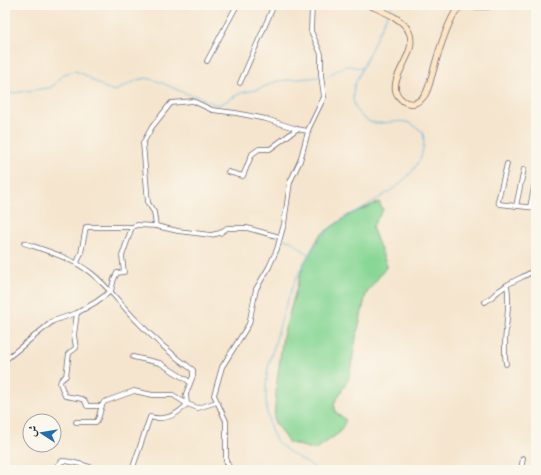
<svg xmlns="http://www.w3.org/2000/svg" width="541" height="475" viewBox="0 0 541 475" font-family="'Libre Bodoni',Amiri,serif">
	<rect width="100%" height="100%" fill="#fbf7ec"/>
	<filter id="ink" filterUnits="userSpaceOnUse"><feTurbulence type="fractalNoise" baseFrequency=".025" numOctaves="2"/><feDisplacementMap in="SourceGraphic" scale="8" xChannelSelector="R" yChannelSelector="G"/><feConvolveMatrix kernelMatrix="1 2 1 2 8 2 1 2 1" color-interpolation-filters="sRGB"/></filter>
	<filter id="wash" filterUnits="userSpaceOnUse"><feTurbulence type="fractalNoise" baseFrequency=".012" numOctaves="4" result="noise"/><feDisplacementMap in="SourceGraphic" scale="16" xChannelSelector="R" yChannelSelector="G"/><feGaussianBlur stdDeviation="0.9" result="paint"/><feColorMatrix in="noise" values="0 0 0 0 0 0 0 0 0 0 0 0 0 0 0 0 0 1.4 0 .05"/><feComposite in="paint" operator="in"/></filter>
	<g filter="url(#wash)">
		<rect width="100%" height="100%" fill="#f5e5ce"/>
		<!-- green -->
		<polygon fill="#89d796" stroke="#567c68" points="379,202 383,210 372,227 387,266 366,294 356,338 349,378 334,404 336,413 346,420 339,433 315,450 288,442 274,421 277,381 283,336 303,265 320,235 347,216"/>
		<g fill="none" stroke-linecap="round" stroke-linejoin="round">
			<!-- stream -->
			<g stroke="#67b9e3" stroke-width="1">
				<polyline points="388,12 392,5"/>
				<path d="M322,77C332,76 339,66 349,66C353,66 358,68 362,69"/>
				<polyline points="5,95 13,93 48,88 53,86 64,74 75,71 83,74 105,88 115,91 137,80 147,78 160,82 187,94 198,96 212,103 217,105 223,103 241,93 259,89 277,81 319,77"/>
				<polyline points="283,239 291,241 308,254"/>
				<path d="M317,470C307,461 283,451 276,440C265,421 265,396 267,375C268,363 273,351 276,339C286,303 298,261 326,233C355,204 432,186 423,132C418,129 412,123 406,122C396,120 385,124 375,123C363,122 354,109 353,99C353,95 354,90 354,86L387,15"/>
			</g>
		</g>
	</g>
	<g filter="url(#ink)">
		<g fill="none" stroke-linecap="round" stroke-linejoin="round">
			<!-- street casing -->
			<g stroke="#6c666e" stroke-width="5.5">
				<g id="street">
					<polyline points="207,61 237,5"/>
					<polyline points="240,83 274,5"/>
					<polyline points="507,164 498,201 499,204 536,208"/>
					<polyline points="228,172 243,176 252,154 259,149 270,149 297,129"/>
					<polyline points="516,206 524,169"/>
					<polyline points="530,207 536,178"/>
					<polyline points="156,226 154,212 148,203 143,143 152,127 171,103 193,101 212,110 236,113 266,119 297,129 308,131"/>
					<path d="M24,243C47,251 72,258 91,273C108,286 120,304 135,319C153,338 172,355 193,370V376L186,394L187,404C177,415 166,421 150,417L132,470"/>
					<polyline points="77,263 81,253 86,227 132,227"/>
					<path d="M485,302C492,298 496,292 503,288C513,280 525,277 536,269"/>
					<polyline points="77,313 74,335 76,348 69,353 66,376 61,380 60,383 65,396 82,399 85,401 87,406 101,406"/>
					<polyline points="133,357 160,363 190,382"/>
					<polyline points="5,360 53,321 77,313 96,302 111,291 114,279 117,273 124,272 122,256 132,227 137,225 156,226 178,231 211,235 220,233 227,228 247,228 280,237"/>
					<path d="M506,364C501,337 512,312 507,285"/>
					<path d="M76,422H96C101,416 99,409 104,402L134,391L153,395H173L187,404L198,408L217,402"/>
					<path d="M55,470L57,466L62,461C77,461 88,468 102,470"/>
					<polyline points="231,470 226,461 226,421 214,395 222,367 249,324 256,289 269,267 277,249 284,224 290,182 300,161 309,128 324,97 321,75 321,54 311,31 312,5"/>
					<polyline points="521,470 523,458"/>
				</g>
			</g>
			<!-- secondary casing -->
			<g stroke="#6c666e" stroke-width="7">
				<path id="secondary" d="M369,5C382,11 403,18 409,32C420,55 381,82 401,99C405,103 410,104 415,103C420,101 424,97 426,93C429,87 430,81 432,75C437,57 442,38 451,20C453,16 455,11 459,8C469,2 482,10 492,5"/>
			</g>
			<!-- street -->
			<use href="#street" stroke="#fff" stroke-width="4"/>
			<!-- secondary -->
			<use href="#secondary" stroke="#fee5c5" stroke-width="5.5"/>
		</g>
	</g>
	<!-- margin -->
	<rect width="541" height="475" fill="none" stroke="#fbf7ec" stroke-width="20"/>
	<!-- north arrow -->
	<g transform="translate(42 433) rotate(282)"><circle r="19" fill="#fbf7ec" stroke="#a4a2a5"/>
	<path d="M0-3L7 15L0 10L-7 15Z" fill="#1f6fb2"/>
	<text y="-6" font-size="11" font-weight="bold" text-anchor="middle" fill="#22223b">ش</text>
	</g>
</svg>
